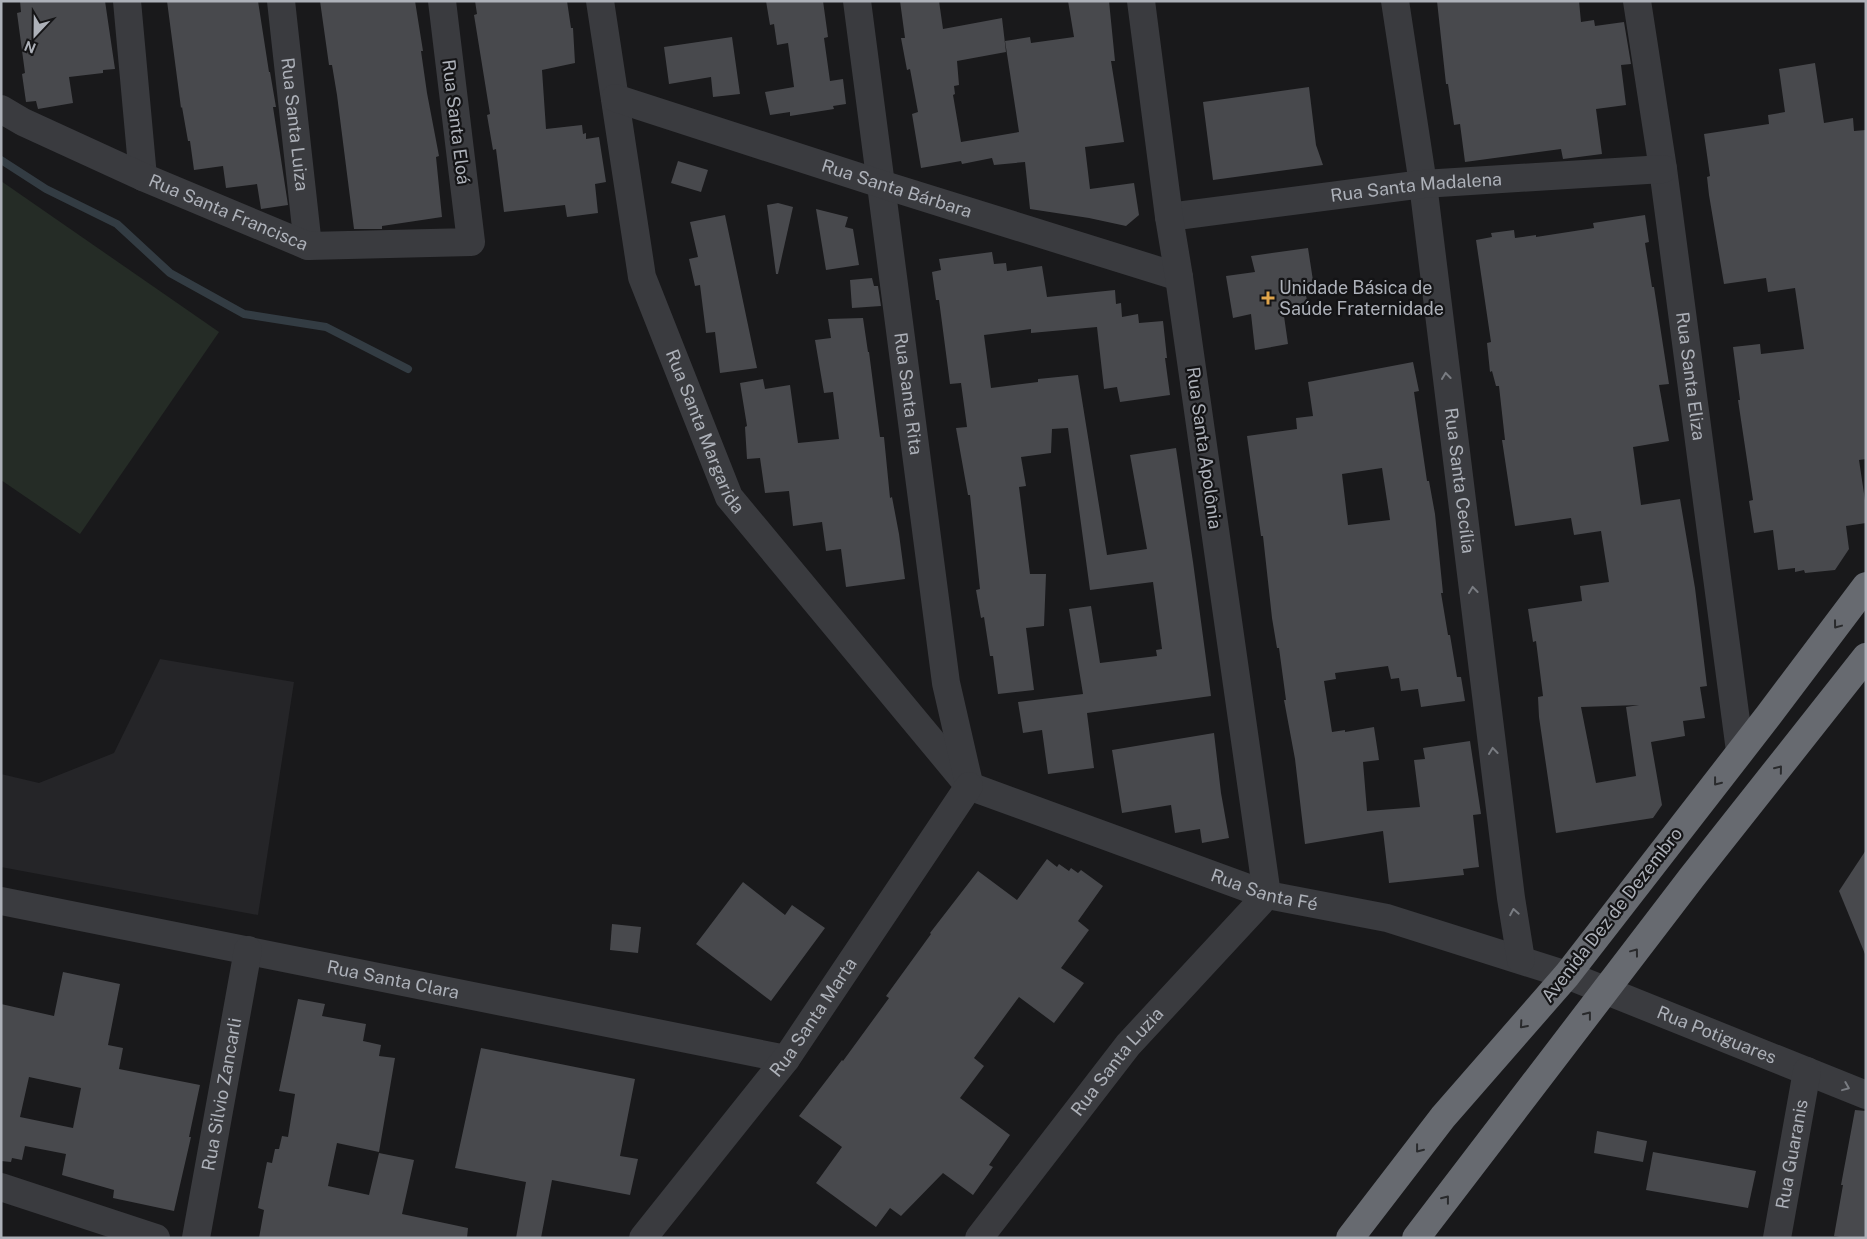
<svg xmlns="http://www.w3.org/2000/svg" width="1867" height="1239" viewBox="0 0 1867 1239" font-family="'Public Sans',sans-serif">
	<rect width="100%" height="100%" fill="#19191b"/>
	<!-- built -->
	<polygon fill="#252528" points="160,659 294,682 258,915 1,867 1,774 39,783 114,753"/>
	<!-- green -->
	<polygon fill="#252c26" points="1,181 219,332 80,534 1,480"/>
	<g fill="none" stroke-linecap="round" stroke-linejoin="round">
		<!-- stream -->
		<polyline stroke="#333c43" stroke-width="8" points="1,160 46,189 117,224 170,273 244,314 326,327 408,369"/>
	</g>
	<!-- building -->
	<g fill="#48494d" fill-rule="evenodd">
		<polygon points="20,1 105,1 115,69 103,70 103,73 69,77 73,103 38,109 36,101 26,102 22,74 25,73 17,13 21,12"/>
		<polygon points="167,1 258,1 269,72 270,72 276,107 273,107 288,205 261,209 257,184 226,188 223,166 194,170 190,141 188,141 182,107 181,108"/>
		<polygon points="320,1 415,1 423,51 421,51 427,93 439,156 436,157 442,217 382,226 382,229 354,229 337,95 332,65 329,65"/>
		<polygon points="475,1 567,1 571,28 573,28 575,63 542,70 546,129 582,125 583,134 586,133 586,139 599,137 606,182 595,184 598,213 567,217 565,205 504,212 496,149 493,150 487,115 490,114 474,15 477,14"/>
		<polygon points="766,1 823,1 828,37 824,38 830,81 843,79 846,104 833,106 834,109 790,116 790,112 770,115 765,92 794,87 788,43 777,45 774,24 770,25"/>
		<polygon points="900,1 939,1 943,29 1002,18 1006,52 957,61 959,85 954,86 955,94 953,95 961,142 1019,132 1005,41 1030,37 1031,43 1074,37 1068,1 1109,1 1115,61 1111,61 1124,142 1085,147 1090,189 1134,183 1139,215 1126,226 1089,218 1030,209 1025,162 994,165 992,158 962,164 961,161 921,168 912,114 918,112 910,69 907,70 901,38 905,38"/>
		<polygon points="1437,1 1579,1 1581,22 1594,20 1595,26 1624,22 1631,64 1621,65 1626,105 1596,109 1602,154 1563,159 1561,149 1465,162 1460,124 1454,125 1448,84 1446,84"/>
		<polygon points="732,37 740,94 713,97 711,77 669,84 664,47"/>
		<polygon points="1815,63 1824,123 1853,118 1854,131 1866,130 1866,459 1859,460 1866,507 1866,523 1846,526 1849,549 1835,570 1805,573 1804,570 1795,572 1795,568 1778,570 1773,530 1754,533 1749,501 1753,500 1738,400 1740,400 1733,347 1760,344 1761,354 1804,349 1795,288 1768,292 1766,278 1724,284 1709,195 1707,177 1710,176 1704,134 1769,124 1768,115 1785,112 1779,69"/>
		<polygon points="1309,87 1316,145 1323,165 1213,180 1203,102"/>
		<polygon points="678,161 708,170 701,192 671,183"/>
		<polygon points="778,203 793,207 778,274 776,274 767,205"/>
		<polygon points="816,209 848,217 845,227 853,229 859,265 826,270"/>
		<polygon points="725,215 757,368 720,373 715,332 706,333 700,285 695,286 689,259 698,257 690,222"/>
		<path d="M1645,215L1649,242L1645,243L1652,287H1654L1669,384L1659,385L1669,441L1633,447L1641,505L1680,499L1695,588L1707,686L1700,687L1705,718L1683,721L1685,736L1651,742L1662,805L1653,818L1556,833L1539,717L1538,697L1543,696L1536,641L1533,642L1528,609L1582,601L1580,586L1609,582L1601,531L1574,535L1571,518L1515,526L1502,440H1505L1499,386H1496L1492,371L1490,372L1487,343L1491,342L1476,240L1492,237L1491,233L1514,230L1515,238L1536,235V237L1594,228L1593,223ZM1639,705L1626,707L1636,776L1596,783L1581,707Z"/>
		<polygon points="1308,248 1314,287 1305,291 1308,305 1283,309 1288,344 1255,350 1251,314 1233,318 1226,276 1255,272 1251,256"/>
		<polygon points="992,252 994,264 1006,263 1007,271 1042,266 1047,297 1115,290 1116,304 1121,303 1122,317 1138,314 1139,323 1163,321 1167,358 1165,358 1170,395 1120,402 1117,387 1104,389 1097,327 1031,333 1031,329 984,335 991,388 1038,382 1038,379 1078,375 1107,555 1147,549 1130,455 1176,448 1193,562 1211,696 1087,713 1094,768 1048,774 1042,730 1023,733 1018,702 1083,694 1069,609 1091,606 1100,663 1157,656 1156,650 1162,649 1153,582 1090,590 1068,428 1052,429 1051,453 1021,457 1026,486 1019,487 1030,574 1046,574 1044,626 1026,628 1034,690 998,694 993,656 990,656 984,617 981,618 976,590 980,589 970,495 968,495 956,428 967,427 961,383 950,384 939,300 936,300 932,272 941,270 939,259"/>
		<polygon points="872,278 874,286 878,286 881,306 852,308 850,280"/>
		<polygon points="863,318 868,352 869,352 880,437 884,437 890,498 892,497 899,534 905,579 846,587 841,549 826,551 822,522 793,526 789,491 765,493 760,458 747,459 745,427 747,426 740,383 763,379 765,389 790,385 798,443 839,439 833,392 824,393 815,340 831,338 828,319"/>
		<path d="M1413,362L1419,391L1414,392L1427,481H1429L1435,514L1443,593H1441L1448,635H1450L1457,677H1461L1465,701L1421,707L1418,689L1401,691L1399,678L1391,679L1388,666L1335,673L1336,679L1324,681L1332,732L1345,730V732L1374,727L1379,760L1363,762L1367,811L1420,807L1414,760L1425,759L1423,748L1470,741L1481,814L1473,815L1479,867L1463,869L1464,875L1389,883L1383,831L1305,844L1295,759L1284,700H1286L1279,648H1277L1272,618L1263,536H1261L1247,436L1297,429L1296,418L1313,416L1308,382ZM1382,468L1390,520L1348,525L1342,474Z"/>
		<polygon points="1214,733 1221,793 1229,838 1202,843 1200,829 1175,833 1171,805 1122,813 1112,750"/>
		<polygon points="1866,850 1866,954 1865,954 1839,891"/>
		<polygon points="1047,859 1057,867 1059,864 1069,871 1071,868 1078,873 1081,870 1103,886 1078,921 1089,930 1061,968 1084,983 1054,1023 1019,997 974,1058 984,1066 960,1098 1010,1135 989,1165 993,1167 973,1195 943,1173 901,1216 890,1208 876,1227 816,1183 842,1147 799,1116 842,1060 843,1061 889,998 886,996 931,934 930,933 978,871 1017,900"/>
		<polygon points="743,882 785,915 792,905 825,928 771,1001 696,944"/>
		<polygon points="612,924 641,927 638,953 610,950"/>
		<path d="M63,972L120,984L108,1045L123,1048L119,1069L200,1085L189,1137H191L174,1211L113,1198L114,1190L62,1175L66,1154L25,1146L22,1160L12,1158L11,1162L1,1161V1004L54,1016ZM29,1077L81,1088L73,1128L20,1117Z"/>
		<polygon points="298,999 325,1004 322,1016 366,1024 363,1041 381,1045 379,1056 395,1058 379,1152 337,1143 328,1186 369,1195 379,1153 414,1160 402,1214 468,1228 467,1238 259,1238 264,1210 258,1208 267,1162 272,1163 275,1149 279,1149 282,1136 288,1137 295,1094 279,1091"/>
		<polygon points="481,1048 635,1079 620,1156 638,1159 630,1195 552,1180 541,1238 516,1238 526,1182 455,1168"/>
		<polygon points="1855,1110 1866,1111 1866,1238 1846,1238 1834,1236 1843,1185 1841,1185"/>
		<polygon points="1597,1131 1647,1141 1643,1162 1594,1153"/>
		<polygon points="1653,1152 1756,1171 1748,1208 1646,1190"/>
	</g>
	<g fill="none" stroke-linecap="round" stroke-linejoin="round">
		<!-- minor -->
		<g stroke="#3a3b3f" stroke-width="28">
			<polyline points="127,1 143,177"/>
			<path id="s1" d="M281,1L308,246"/>
			<path id="s2" d="M600,1L642,277L729,497L969,786L1267,895L1387,918L1567,975L1866,1095"/>
			<path id="s3" d="M857,1L946,683L968,779"/>
			<path id="s4" d="M1395,1L1423,184L1511,898L1521,960"/>
			<path id="s5" d="M1637,1L1663,169L1740,751"/>
			<path id="s6" d="M615,98L881,184L1179,277"/>
			<path id="s7" d="M1,109L23,122L143,177L308,246L471,242L442,1"/>
			<path id="s8" d="M1169,217L1423,184L1663,169"/>
			<path id="s9" d="M1,901L786,1059"/>
			<polyline points="1,1187 156,1238"/>
			<path id="s10" d="M196,1238L248,950"/>
			<path id="s11" d="M643,1238L786,1059L969,786"/>
			<path id="s12" d="M979,1238L1128,1045L1267,895L1179,277L1169,217L1141,1"/>
			<path id="s13" d="M1777,1238L1807,1071"/>
		</g>
		<!-- highway -->
		<g stroke="#676a70" stroke-width="28">
			<polyline points="1350,1238 1443,1117 1567,975 1768,716 1866,586"/>
			<polyline points="1416,1238 1692,877 1866,657"/>
		</g>
	</g>
	<!-- one-way arrows -->
	<defs><path id="oneway-chevron" d="M-2-3.5L2.5 0L-2 3.5" fill="none" stroke-width="1.6" stroke-linecap="round" stroke-linejoin="round" transform="scale(1.25)"/></defs>
	<g stroke="#797c82">
		<use href="#oneway-chevron" transform="translate(1446 376) rotate(-97)"/>
		<use href="#oneway-chevron" transform="translate(1473 590) rotate(-97)"/>
		<use href="#oneway-chevron" transform="translate(1493 751) rotate(-97)"/>
		<use href="#oneway-chevron" transform="translate(1514 912) rotate(-100)"/>
		<use href="#oneway-chevron" transform="translate(1846 1087) rotate(22)"/>
	</g>
	<g stroke="#292a2c">
		<use href="#oneway-chevron" transform="translate(1837 625) rotate(127)"/>
		<use href="#oneway-chevron" transform="translate(1779 769) rotate(-51)"/>
		<use href="#oneway-chevron" transform="translate(1717 782) rotate(128)"/>
		<use href="#oneway-chevron" transform="translate(1635 952) rotate(-53)"/>
		<use href="#oneway-chevron" transform="translate(1588 1015) rotate(-52)"/>
		<use href="#oneway-chevron" transform="translate(1523 1025) rotate(131)"/>
		<use href="#oneway-chevron" transform="translate(1419 1149) rotate(128)"/>
		<use href="#oneway-chevron" transform="translate(1446 1199) rotate(-52)"/>
	</g>
	<!-- markers -->
	<path fill="#e0a54b" stroke="#141416" stroke-width="2" d="M1265.5 290.5h5v5h5v5h-5v5h-5v-5h-5v-5h5z"/>
	<g text-anchor="middle" stroke-width="4.5" stroke-linejoin="round" paint-order="stroke">
		<!-- street labels -->
		<g font-size="18" fill="#adb1b9" stroke="#141416">
			<text transform="translate(456 122) rotate(83)" y="6">Rua Santa Eloá</text>
			<text dy="6" stroke="none"><textPath href="#s1" startOffset="124">Rua Santa Luiza</textPath></text>
			<text dy="6" stroke="none"><textPath href="#s6" startOffset="296">Rua Santa Bárbara</textPath></text>
			<text dy="6" stroke="none"><textPath href="#s8" startOffset="249">Rua Santa Madalena</textPath></text>
			<text dy="6" stroke="none"><textPath href="#s7" startOffset="250">Rua Santa Francisca</textPath></text>
			<text dy="6" stroke="none"><textPath href="#s5" startOffset="379">Rua Santa Eliza</textPath></text>
			<text dy="6" stroke="none"><textPath href="#s3" startOffset="396">Rua Santa Rita</textPath></text>
			<text dy="6" stroke="none"><textPath href="#s2" startOffset="446">Rua Santa Margarida</textPath></text>
			<text transform="translate(1204 448) rotate(82)" y="6">Rua Santa Apolônia</text>
			<text dy="6" stroke="none"><textPath href="#s4" startOffset="484">Rua Santa Cecília</textPath></text>
			<text dy="6" stroke="none"><textPath href="#s2" startOffset="1205">Rua Santa Fé</textPath></text>
			<text transform="translate(1612 915) rotate(-52)" y="6">Avenida Dez de Dezembro</text>
			<text dy="6" stroke="none"><textPath href="#s9" startOffset="400">Rua Santa Clara</textPath></text>
			<text dy="6" stroke="none"><textPath href="#s11" startOffset="279">Rua Santa Marta</textPath></text>
			<text dy="6" stroke="none"><textPath href="#s2" startOffset="1681">Rua Potiguares</textPath></text>
			<text dy="6" stroke="none"><textPath href="#s12" startOffset="224">Rua Santa Luzia</textPath></text>
			<text dy="6" stroke="none"><textPath href="#s10" startOffset="146">Rua Silvio Zancarli</textPath></text>
			<text dy="6" stroke="none"><textPath href="#s13" startOffset="85">Rua Guaranis</textPath></text>
		</g>
		<!-- poi labels -->
		<g font-size="18" fill="#adb1b9" stroke="#141416" text-anchor="start">
			<text x="1279" y="294">Unidade Básica de<tspan x="1279" dy="21">Saúde Fraternidade</tspan></text>
		</g>
	</g>
	<!-- border -->
	<rect width="1867" height="1239" fill="none" stroke="#adb1b9" stroke-width="5"/>
	<!-- north arrow -->
	<g transform="translate(35 35) rotate(202)" stroke="#141416" stroke-width="4" paint-order="stroke">
	<path d="M0-4L9 19L0 12L-9 19Z" fill="#adb1b9"/>
	<text y="-8" font-size="14" font-weight="bold" text-anchor="middle" fill="#adb1b9">N</text>
	</g>
</svg>
